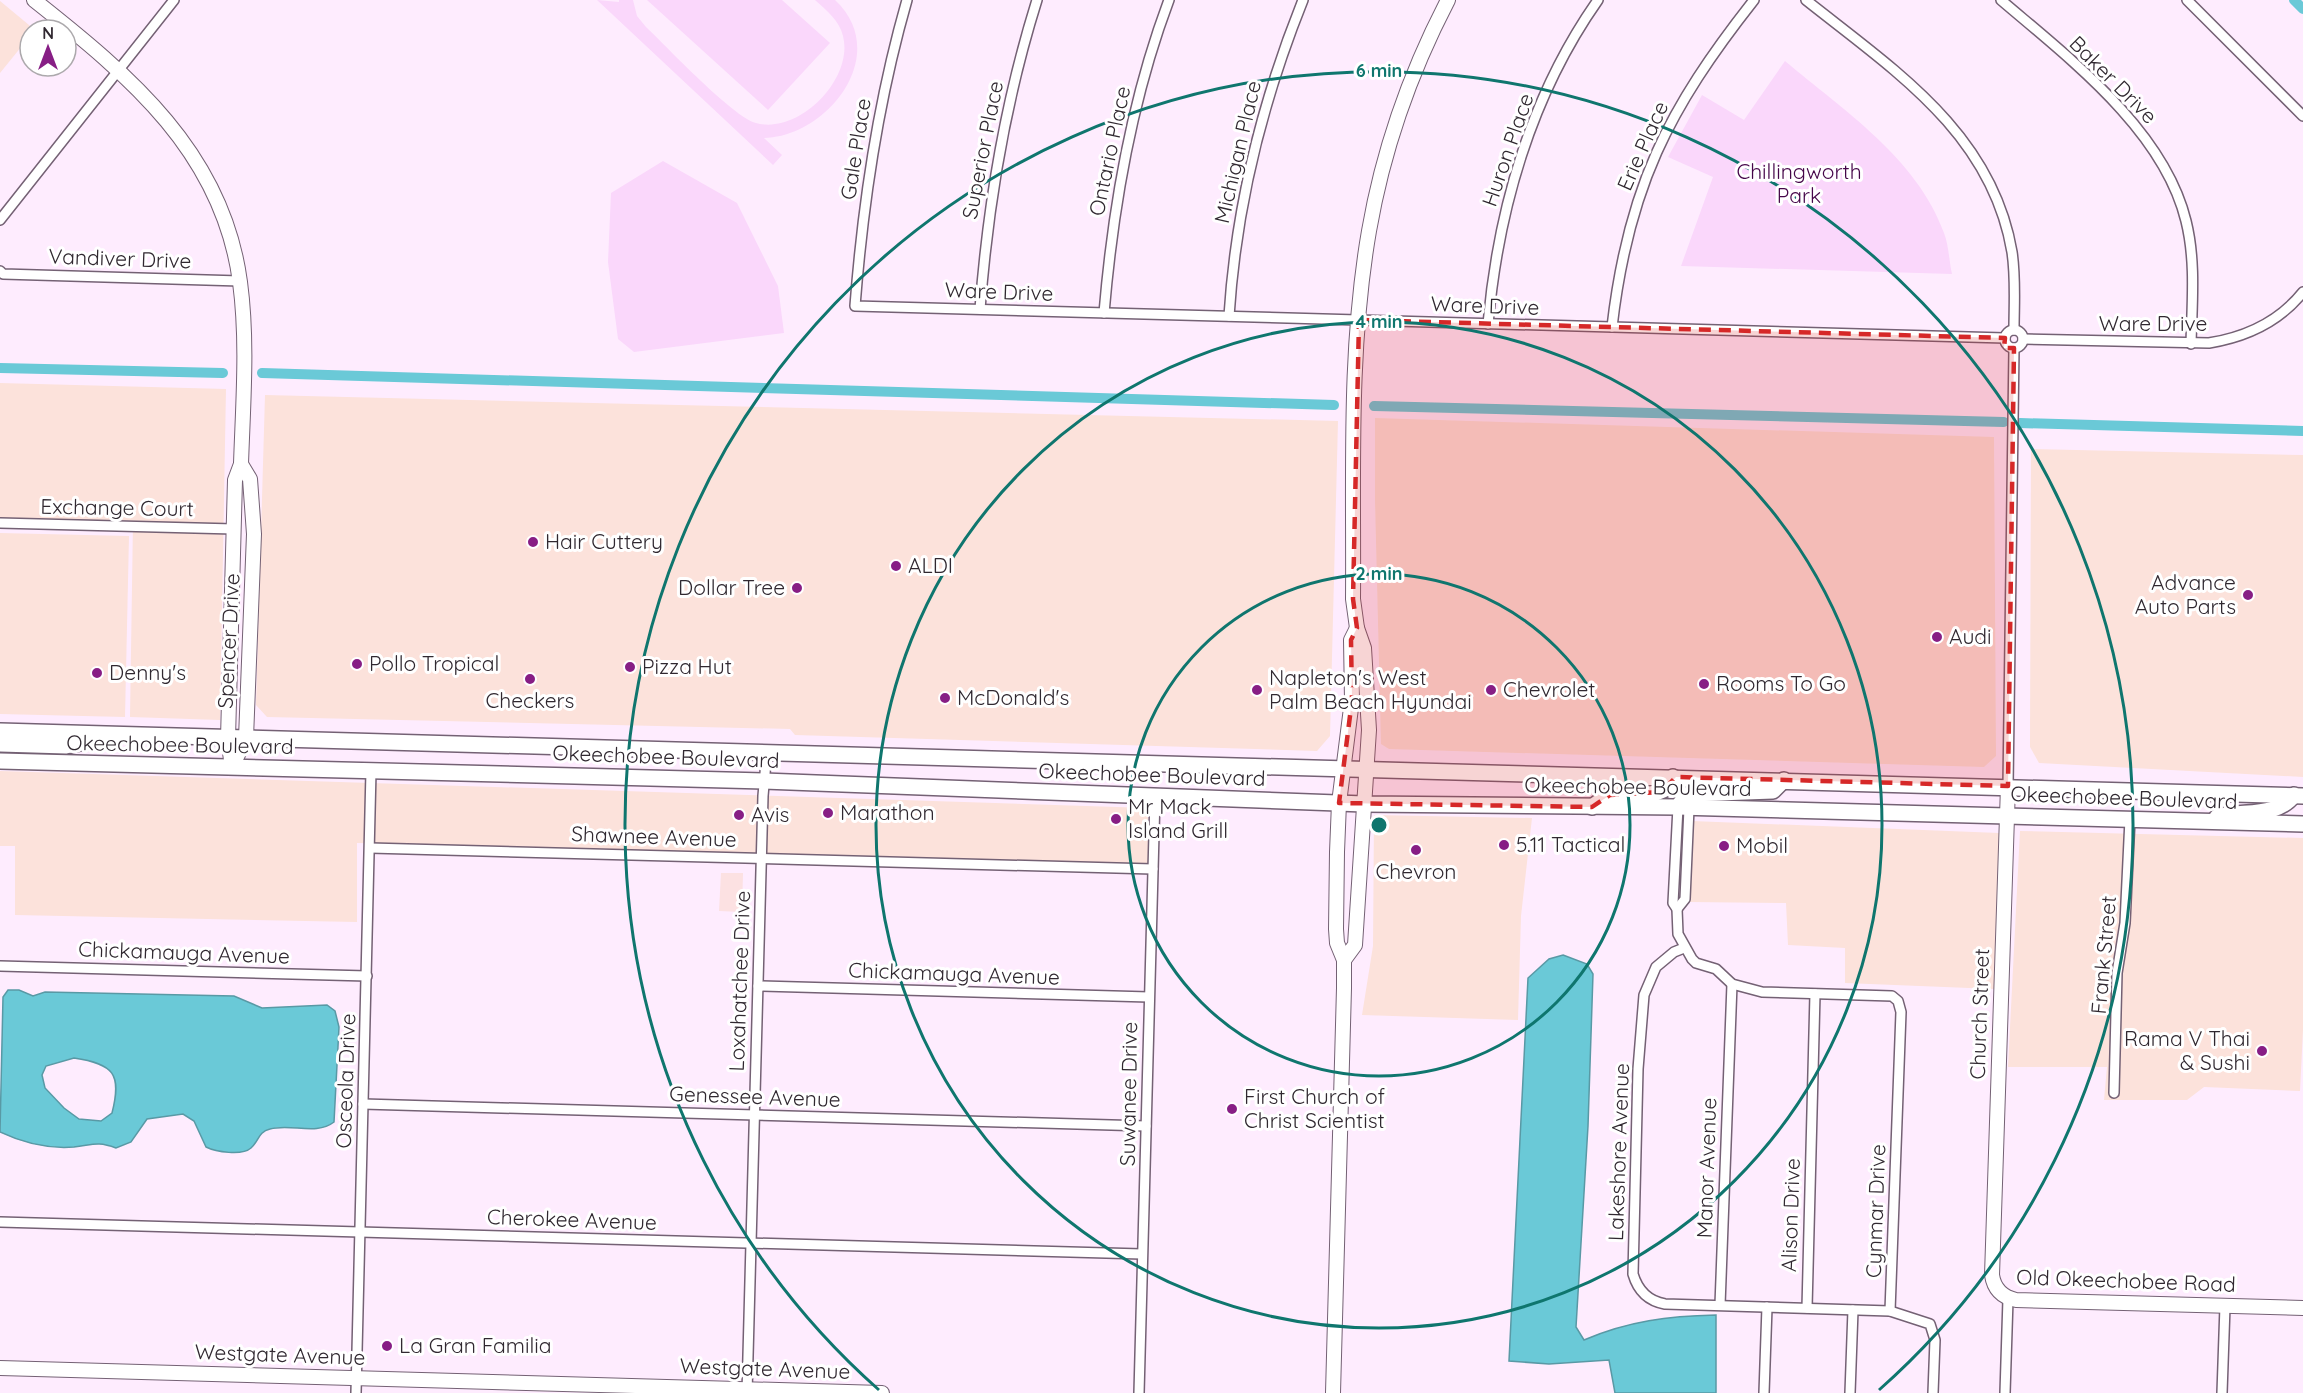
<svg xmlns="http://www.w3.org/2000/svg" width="2303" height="1393" viewBox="0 0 2303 1393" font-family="Quicksand,sans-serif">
	<rect width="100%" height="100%" fill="#feecfe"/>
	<!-- commercial -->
	<g fill="#fce2db">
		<polygon points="0,1 35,30 30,30 30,36 0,73"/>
		<polygon points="0,383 226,389 220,720 130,717 133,521 0,518"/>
		<polygon points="265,395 1338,421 1330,736 1317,751 795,735 790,729 267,717 256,705"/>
		<polygon points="1375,418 1994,437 1996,756 1984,767 1389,749 1381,744 1375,500"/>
		<polygon points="2031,449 2303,455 2303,777 2039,763 2030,747"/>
		<polygon points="0,533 129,536 125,717 0,714"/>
		<polygon points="0,771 1148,808 1148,864 357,843 357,922 15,915 15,846 0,846"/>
		<polygon points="1374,815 1532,818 1521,916 1518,1020 1362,1015 1373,946"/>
		<polygon points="1692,821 1999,833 1994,989 1845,983 1845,948 1788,945 1786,903 1689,902"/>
		<polygon points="2020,831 2303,838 2303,1030 2300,1091 2204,1087 2187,1100 2104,1100 2107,1067 2008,1067"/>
	</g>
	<!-- industrial -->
	<polygon fill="#fce1e2" points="721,873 743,873 742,912 719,911"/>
	<!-- green -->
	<g fill="#fad7fb">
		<path d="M597,0L619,2V0H633L637,16L646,27C667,47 733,117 756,123C799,135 854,79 843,36C839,20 827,11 815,0H835C892,53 829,136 764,138L782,155L773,165Z"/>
		<polygon points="647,0 782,0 830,43 768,110"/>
		<path d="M1785,61C1843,110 1917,158 1944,233C1949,246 1949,261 1952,274L1681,266L1713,177L1668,157L1702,95L1744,120Z"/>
		<polygon points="663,161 737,203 778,286 784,333 634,352 618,339 608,262 611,193"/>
	</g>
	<!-- water -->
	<g fill="#6ac9d7" stroke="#5999a5" stroke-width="1.5" fill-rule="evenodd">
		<path d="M1563,955L1587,964L1593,974L1588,1126L1576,1327L1584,1340C1628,1321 1669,1316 1716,1315V1393H1615L1609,1360L1549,1364L1509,1361L1528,978L1549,959Z"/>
		<path d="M8,990H19L33,996L45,992L234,996L262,1008L327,1005L335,1011L339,1027L334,1122C316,1136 291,1123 270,1129C258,1132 259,1141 251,1148C242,1156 216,1152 206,1147L194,1121L183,1114L147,1119L131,1142L116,1148C97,1141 93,1145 74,1147C48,1149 23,1143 0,1132L3,997ZM74,1058C114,1064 122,1074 112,1113L101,1121L79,1119L64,1108L45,1088L42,1075L46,1066Z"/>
	</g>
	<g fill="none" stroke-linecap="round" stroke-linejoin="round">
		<!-- canal -->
		<g stroke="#6ac9d7" stroke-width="10">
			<polyline points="2294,0 2303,9"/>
			<polyline points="0,368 223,373"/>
			<polyline points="262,373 1334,405"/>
			<polyline points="1374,406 2004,422"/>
			<polyline points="2020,423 2303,431"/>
		</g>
		<!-- street casing -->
		<g stroke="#746174" stroke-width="12">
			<g id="street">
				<path d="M907,0C878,101 863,201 855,306L2005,338"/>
				<path d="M1806,0C1894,70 1992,133 2012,252C2016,278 2014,304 2014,330"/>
				<path d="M2001,0C2070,59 2164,130 2186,221C2196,261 2192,303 2191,344"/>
				<polyline points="2187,0 2303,116"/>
				<polyline points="0,220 174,0"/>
				<polyline points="0,271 3,274 240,281"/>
				<path d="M980,309C988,203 1005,102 1037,0"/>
				<path d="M1104,313C1113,206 1131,101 1169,0"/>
				<path d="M1229,316C1236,206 1262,102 1303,0"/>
				<path d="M1488,324C1498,210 1531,95 1598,0"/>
				<path d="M1612,327C1628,188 1668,109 1754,0"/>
				<circle cx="2014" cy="339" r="9"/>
				<path d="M2023,339L2209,343C2246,337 2279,322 2303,292"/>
				<polyline points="0,523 234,529"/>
				<polyline points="2008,786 2014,348"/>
				<polyline points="1678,807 1673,903 1677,909 1678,934 1692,959 1696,963 1716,969 1732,984 1762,992 1892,996 1898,1001 1901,1012 1890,1311"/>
				<polyline points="370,848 1153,869"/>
				<polyline points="1677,909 1685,899 1689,808"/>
				<path d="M1684,948L1674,952L1656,967L1644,995L1638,1069L1633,1274C1638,1291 1648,1301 1665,1304L1890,1311L1930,1324L1935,1340L1933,1393"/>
				<polyline points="0,966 367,976"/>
				<polyline points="758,986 1149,997"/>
				<polyline points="2114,1093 2117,973 2125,923 2130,819"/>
				<polyline points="363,1104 1146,1126"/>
				<polyline points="0,1222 1142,1254"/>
				<polyline points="1720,1305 1732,984"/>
				<polyline points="1807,1308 1815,994"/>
				<polyline points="356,1393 371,771"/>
				<polyline points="747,1393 763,796 767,751"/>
				<polyline points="1139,1393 1155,796"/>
				<polyline points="1764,1393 1767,1307"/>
				<polyline points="1850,1393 1853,1310"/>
				<polyline points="2005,1393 2008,1299"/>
				<polyline points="2222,1393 2225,1306"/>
			</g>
		</g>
		<!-- secondary casing -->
		<g stroke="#746174" stroke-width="16">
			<g id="secondary">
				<path d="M34,0C130,76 223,153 240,282C248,342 243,403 241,464L235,480L228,738L232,767"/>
				<polyline points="232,767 246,738 254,534 250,479 241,464"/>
				<path d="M2008,786L1992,1275C1994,1289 2002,1297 2016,1300L2303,1308"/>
				<path d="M1344,960L1355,945L1369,730L1364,648L1357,628L1353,599C1354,477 1348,352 1369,231C1383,150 1410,73 1448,0"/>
				<polyline points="0,1368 882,1393"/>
				<polyline points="1333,1393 1344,988 1344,960 1337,943 1336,929 1337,852 1339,803 1352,700 1351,640 1357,628"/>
			</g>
		</g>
		<!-- primary casing -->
		<g stroke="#746174" stroke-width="18">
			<g id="primary">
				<polyline points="0,731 2303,796"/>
				<polyline points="0,744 66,746 94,740"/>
				<polyline points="0,761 764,781 1364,804 1678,807 2303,824"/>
				<path d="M1592,807C1598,803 1605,796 1612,795C1633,792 1653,800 1671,785L1673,777"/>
				<polyline points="1678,807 1684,798 1690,794 1773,791 1784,780"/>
				<path d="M2217,817C2243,810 2277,818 2294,795"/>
			</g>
		</g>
		<!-- street -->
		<use href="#street" stroke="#fff" stroke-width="9"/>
		<!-- secondary -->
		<use href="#secondary" stroke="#fff" stroke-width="14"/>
		<!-- primary -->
		<use href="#primary" stroke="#fff" stroke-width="15"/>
	</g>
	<!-- marked area -->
	<path fill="#d62828" fill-opacity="0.2" stroke="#d62828" stroke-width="4.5" stroke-dasharray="12 8" stroke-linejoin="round" d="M1359,320L2005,338L2004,348H2014L2008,786L1676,777L1661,792L1610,795L1592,807L1339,803L1352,700L1351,640L1357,628L1353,599Z"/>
	<!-- distance rings -->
	<g fill="none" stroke="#0f766e" stroke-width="3">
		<circle cx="1379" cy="825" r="251"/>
		<circle cx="1379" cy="825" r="503"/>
		<path d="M879 1390A754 754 0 1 1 1879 1390"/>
	</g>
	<!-- markers -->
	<g fill="#871e85" stroke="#fff" stroke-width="2">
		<circle cx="533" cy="542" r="6"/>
		<circle cx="896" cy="566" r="6"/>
		<circle cx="797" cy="588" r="6"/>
		<circle cx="2248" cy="595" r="6"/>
		<circle cx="1937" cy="637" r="6"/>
		<circle cx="357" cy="664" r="6"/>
		<circle cx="630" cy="667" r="6"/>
		<circle cx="97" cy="673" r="6"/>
		<circle cx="530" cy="679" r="6"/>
		<circle cx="1704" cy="684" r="6"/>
		<circle cx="1257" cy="690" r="6"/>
		<circle cx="1491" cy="690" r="6"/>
		<circle cx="945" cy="698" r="6"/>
		<circle cx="828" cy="813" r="6"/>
		<circle cx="739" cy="815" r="6"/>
		<circle cx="1116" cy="819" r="6"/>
		<circle cx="1504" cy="845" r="6"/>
		<circle cx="1724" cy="846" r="6"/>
		<circle cx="1416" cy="850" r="6"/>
		<circle cx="2262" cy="1051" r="6"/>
		<circle cx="1232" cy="1109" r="6"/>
		<circle cx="387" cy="1346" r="6"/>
	</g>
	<g text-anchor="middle" stroke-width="6" stroke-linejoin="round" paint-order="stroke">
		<!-- street labels -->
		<g font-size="21" fill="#302830" stroke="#fff">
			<text transform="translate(2113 80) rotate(45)" y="7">Baker Drive</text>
			<text transform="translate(1643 146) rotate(-66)" y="7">Erie Place</text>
			<text transform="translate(856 149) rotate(-81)" y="7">Gale Place</text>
			<text transform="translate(983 150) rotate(-79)" y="7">Superior Place</text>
			<text transform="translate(1508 150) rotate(-71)" y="7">Huron Place</text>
			<text transform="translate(1110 151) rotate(-78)" y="7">Ontario Place</text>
			<text transform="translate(1238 152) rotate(-77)" y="7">Michigan Place</text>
			<text transform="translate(120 259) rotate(2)" y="7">Vandiver Drive</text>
			<text transform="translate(999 292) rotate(2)" y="7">Ware Drive</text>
			<text transform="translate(1485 306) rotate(2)" y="7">Ware Drive</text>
			<text x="2153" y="331">Ware Drive</text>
			<text transform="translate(117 508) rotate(1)" y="7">Exchange Court</text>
			<text transform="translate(229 641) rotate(-87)" y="7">Spencer Drive</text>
			<text transform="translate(180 745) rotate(1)" y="7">Okeechobee Boulevard</text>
			<text transform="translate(666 757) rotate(2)" y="7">Okeechobee Boulevard</text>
			<text transform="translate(1152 775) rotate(2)" y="7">Okeechobee Boulevard</text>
			<text transform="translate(1638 787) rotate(1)" y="7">Okeechobee Boulevard</text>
			<text transform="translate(2124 798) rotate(2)" y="7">Okeechobee Boulevard</text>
			<text transform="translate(654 837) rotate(2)" y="7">Shawnee Avenue</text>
			<text transform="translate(184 953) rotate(2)" y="7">Chickamauga Avenue</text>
			<text transform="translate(2104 955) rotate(-85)" y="7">Frank Street</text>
			<text transform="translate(954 974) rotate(2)" y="7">Chickamauga Avenue</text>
			<text transform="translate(740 981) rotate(-88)" y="7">Loxahatchee Drive</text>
			<text transform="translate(1980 1014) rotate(-88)" y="7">Church Street</text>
			<text transform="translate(346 1081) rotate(-88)" y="7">Osceola Drive</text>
			<text transform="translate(1129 1094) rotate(-89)" y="7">Suwanee Drive</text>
			<text transform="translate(755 1097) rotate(2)" y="7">Genessee Avenue</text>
			<text transform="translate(1619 1152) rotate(-88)" y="7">Lakeshore Avenue</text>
			<text transform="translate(1707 1168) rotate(-88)" y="7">Manor Avenue</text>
			<text transform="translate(1876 1211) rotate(-88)" y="7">Cynmar Drive</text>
			<text transform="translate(1791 1215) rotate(-88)" y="7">Alison Drive</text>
			<text transform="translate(572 1220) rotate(2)" y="7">Cherokee Avenue</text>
			<text transform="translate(2126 1281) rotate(2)" y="7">Old Okeechobee Road</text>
			<text transform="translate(280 1355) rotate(2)" y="7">Westgate Avenue</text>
			<text transform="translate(765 1369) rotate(2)" y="7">Westgate Avenue</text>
		</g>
		<!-- park labels -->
		<g font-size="21" fill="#450649" stroke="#fff">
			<text x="1799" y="179">Chillingworth<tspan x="1799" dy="24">Park</tspan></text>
		</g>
		<!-- poi labels -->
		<g font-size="21" fill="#302830" stroke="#fff" text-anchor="start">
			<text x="545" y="549">Hair Cuttery</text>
			<text x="908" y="573">ALDI</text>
			<text x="2236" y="590" text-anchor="end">Advance<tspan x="2236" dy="24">Auto Parts</tspan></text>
			<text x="785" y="595" text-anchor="end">Dollar Tree</text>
			<text x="1949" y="644">Audi</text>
			<text x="369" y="671">Pollo Tropical</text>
			<text x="642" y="674">Pizza Hut</text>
			<text x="109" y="680">Denny's</text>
			<text x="1269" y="685">Napleton's West<tspan x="1269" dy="24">Palm Beach Hyundai</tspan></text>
			<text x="1716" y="691">Rooms To Go</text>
			<text x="1503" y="697">Chevrolet</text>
			<text x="957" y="705">McDonald's</text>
			<text x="530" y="708" text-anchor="middle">Checkers</text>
			<text x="1128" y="814">Mr Mack<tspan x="1128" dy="24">Island Grill</tspan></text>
			<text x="840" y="820">Marathon</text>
			<text x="751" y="822">Avis</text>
			<text x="1516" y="852">5.11 Tactical</text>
			<text x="1736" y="853">Mobil</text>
			<text x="1416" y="879" text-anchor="middle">Chevron</text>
			<text x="2250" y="1046" text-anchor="end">Rama V Thai<tspan x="2250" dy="24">&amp; Sushi</tspan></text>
			<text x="1244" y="1104">First Church of<tspan x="1244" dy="24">Christ Scientist</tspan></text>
			<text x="399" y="1353">La Gran Familia</text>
		</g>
	</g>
	<circle cx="1379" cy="825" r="9" fill="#0f766e" stroke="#fff" stroke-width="3"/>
	<g font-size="18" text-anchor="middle" font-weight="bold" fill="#0f766e" stroke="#fff" stroke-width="6" stroke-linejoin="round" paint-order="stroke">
		<text x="1379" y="77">6 min</text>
		<text x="1379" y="328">4 min</text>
		<text x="1379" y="580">2 min</text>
	</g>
	<!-- north arrow -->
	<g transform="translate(48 48)"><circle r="28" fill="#ffffff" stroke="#aca9ac" stroke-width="1.5"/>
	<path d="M0-4.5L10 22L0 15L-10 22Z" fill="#871e85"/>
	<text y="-9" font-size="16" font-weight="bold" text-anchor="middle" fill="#302830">N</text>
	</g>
</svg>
